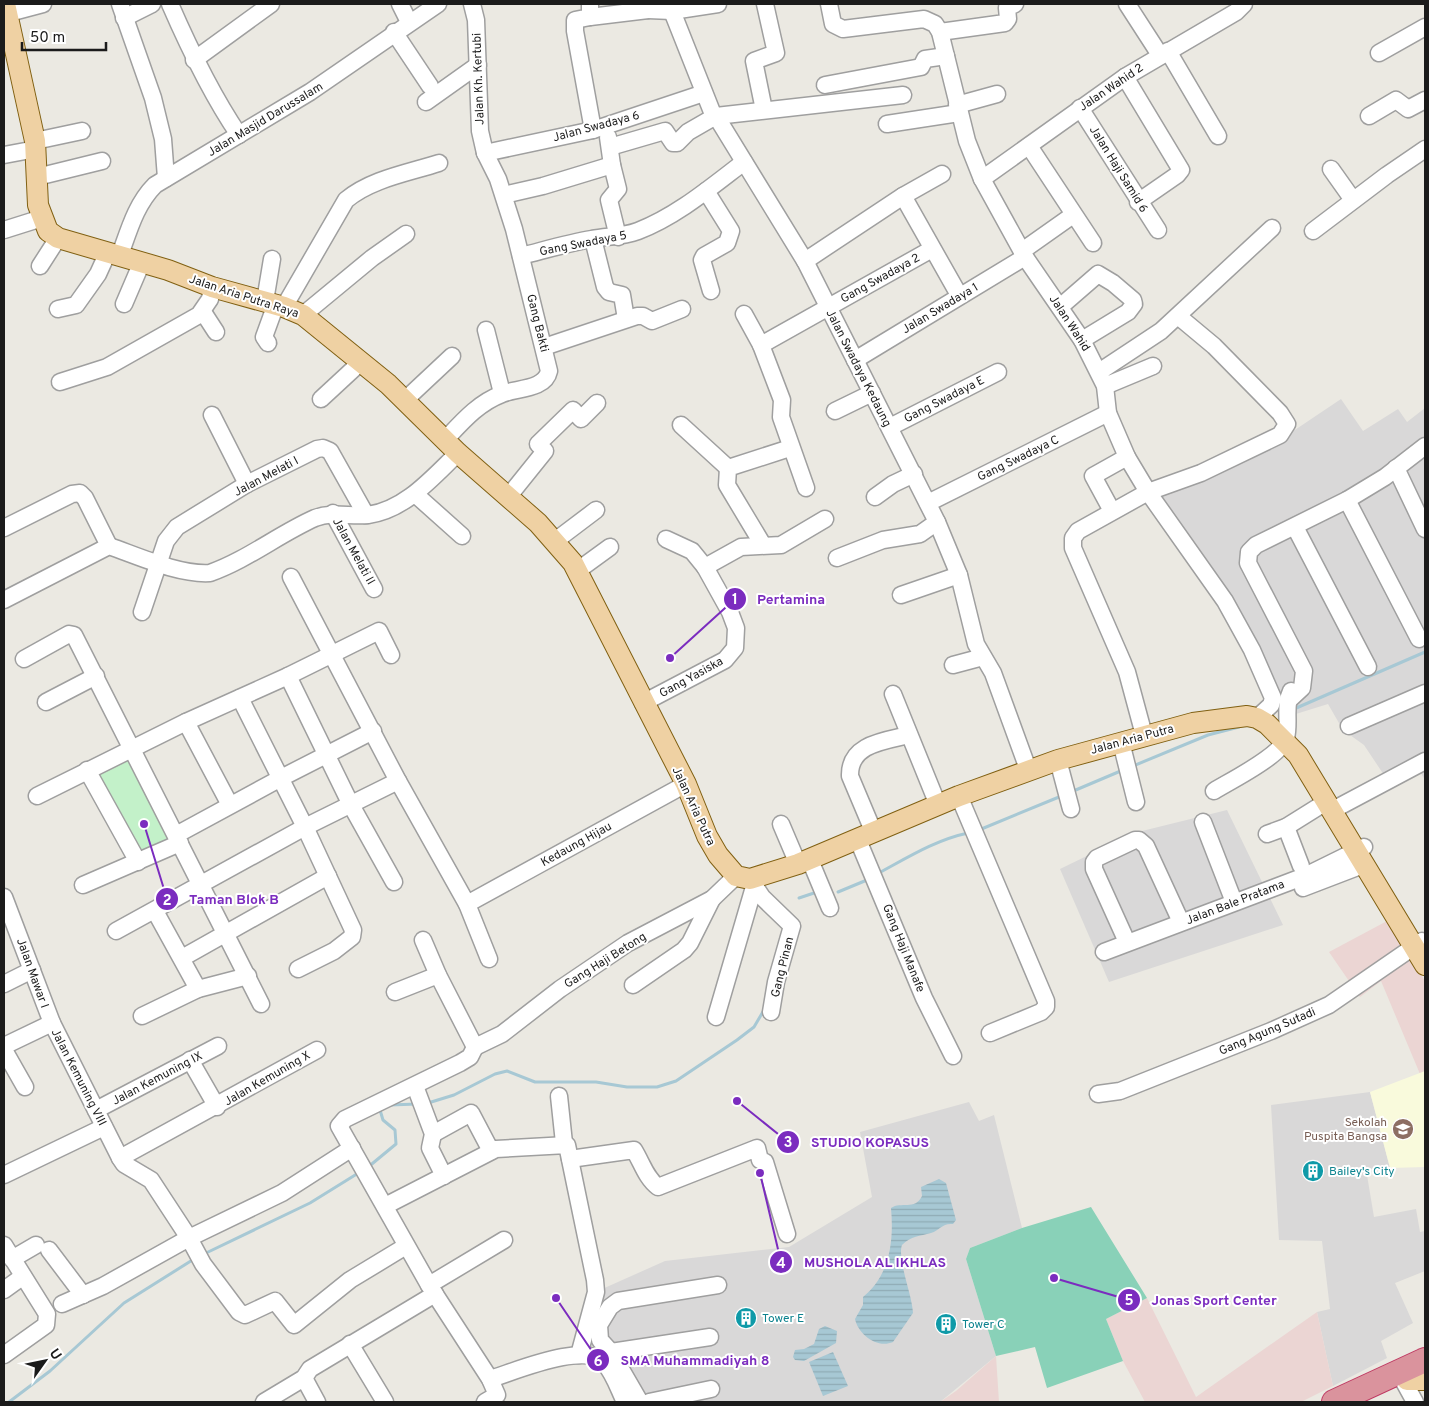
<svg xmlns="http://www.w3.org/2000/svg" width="1429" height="1406" viewBox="0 0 1429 1406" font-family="Overpass,sans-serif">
	<defs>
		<pattern id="water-rules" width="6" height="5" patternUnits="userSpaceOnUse" patternTransform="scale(1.25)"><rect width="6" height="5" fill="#a7c8d4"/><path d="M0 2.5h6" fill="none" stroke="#8fabb5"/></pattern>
	</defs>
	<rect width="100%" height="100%" fill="#ebe9e2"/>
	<!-- residential -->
	<g fill="#d9d8d8">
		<polygon points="1341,399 1363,431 1398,409 1407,422 1425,408 1425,780 1419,770 1384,775 1364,745 1343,730 1328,704 1283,718 1224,596 1158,495 1271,446"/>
		<polygon points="1227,810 1283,925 1109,982 1060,869 1134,833"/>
		<polygon points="1370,1092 1390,1168 1366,1169 1374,1217 1416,1209 1420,1232 1425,1231 1425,1271 1395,1283 1413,1323 1381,1341 1387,1358 1333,1386 1317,1312 1330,1309 1322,1241 1279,1240 1271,1105"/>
		<polygon points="969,1102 979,1121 994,1115 1022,1228 970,1248 966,1259 996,1356 940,1402 629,1402 600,1348 588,1337 591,1294 665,1261 789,1247 872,1197 860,1132"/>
	</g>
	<!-- commercial -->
	<g fill="#ebd5d3">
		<polygon points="1387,921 1425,981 1425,1071 1420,1074 1381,981 1360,997 1329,952"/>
		<polygon points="1147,1298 1196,1397 1317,1312 1333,1386 1301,1402 1145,1402 1123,1361 1106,1319"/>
		<polygon points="996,1356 999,1402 940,1402 956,1391"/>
	</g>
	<!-- education -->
	<polygon fill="#f9fadc" points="1425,1071 1425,1167 1390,1168 1370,1092"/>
	<!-- park -->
	<polygon fill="#c3f1c9" points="131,749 180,843 138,862 87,770"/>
	<!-- pitch -->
	<polygon fill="#89d1b8" points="1091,1207 1147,1298 1106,1319 1123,1361 1047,1388 1035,1347 996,1356 966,1259 970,1248 1022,1228"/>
	<!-- water -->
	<g fill="url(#water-rules)">
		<path d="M939,1179L946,1183L956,1220L953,1224C942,1223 940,1230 931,1233C920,1236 911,1236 902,1245C897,1259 912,1294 913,1313L893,1342C877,1349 858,1334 855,1319L863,1305V1297C890,1275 894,1241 891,1208C901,1201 915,1211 922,1196L921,1187Z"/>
		<polygon points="825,1326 837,1331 836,1343 804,1361 795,1360 793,1357 795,1350 804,1349 814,1344 819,1329"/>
		<polygon points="833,1352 848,1386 823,1396 809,1362"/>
	</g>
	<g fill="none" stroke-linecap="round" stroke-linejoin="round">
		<!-- stream -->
		<g stroke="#a7c8d4" stroke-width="3">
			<polyline points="1294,709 1425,652"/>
			<polyline points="1133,766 1208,735 1239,727"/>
			<polyline points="1071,792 1123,770"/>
			<polyline points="979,830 1059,797"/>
			<path d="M877,874C907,858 935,840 968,833"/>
			<polyline points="838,892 867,880"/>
			<polyline points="799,898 817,892"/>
			<polyline points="428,1103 454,1095 495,1074 507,1071 535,1082 596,1082 627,1087 657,1087 676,1081 737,1040 754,1027 764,1010"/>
			<polyline points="390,1105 417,1104"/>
			<polyline points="367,1168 396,1144 395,1130 383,1120 380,1110"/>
			<polyline points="204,1254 310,1203 360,1172"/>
			<polyline points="9,1402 50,1371 124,1303 194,1259"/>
		</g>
		<!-- minor casing -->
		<g stroke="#9f9f9f" stroke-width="19">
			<g id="minor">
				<polyline points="120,4 153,98 163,139 166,178"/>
				<path d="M170,4C190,50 211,94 239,135"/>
				<polyline points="400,4 409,22"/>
				<polyline points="590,4 590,17 575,20 575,31 593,130"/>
				<polyline points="646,4 648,10 672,11 718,4"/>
				<polyline points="829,4 833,24 843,29 924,19 935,24 940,32 967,141 982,179 1025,257 1082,340 1105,386 1108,413 1127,457 1148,492 1225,601 1252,650 1273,698 1271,705 1257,718"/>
				<polyline points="1127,4 1160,55"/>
				<polyline points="672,11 714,117 716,116 805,261 937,522 959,575 976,644 993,673 1028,769"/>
				<polyline points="9,13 43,4"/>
				<polyline points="590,17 648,10"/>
				<polyline points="124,18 152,4"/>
				<polyline points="394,32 430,86"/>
				<polyline points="940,32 1005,23 1008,19 1007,8 1015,4"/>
				<polyline points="1168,51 1218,136"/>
				<polyline points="1379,53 1425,27"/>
				<polyline points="194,60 271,4"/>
				<polyline points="1125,77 1181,170 1177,175 1138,202"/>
				<polyline points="825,85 921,67 925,59 946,56"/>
				<polyline points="426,102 478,65"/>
				<polyline points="957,105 997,94"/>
				<polyline points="1080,108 1158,230"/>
				<polyline points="764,110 754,61 776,53 765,4"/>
				<polyline points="716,116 903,95"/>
				<polyline points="1369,116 1396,100 1408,109 1425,100"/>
				<polyline points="887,124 959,113"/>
				<polyline points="608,137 612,165 618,189 609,200 618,237"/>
				<polyline points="35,141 82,131"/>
				<polyline points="1029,146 1093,243"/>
				<polyline points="610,147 665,131 673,143 677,143 688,132 714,117"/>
				<polyline points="485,153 593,130 704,93"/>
				<polyline points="4,155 36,149"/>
				<polyline points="1331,169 1353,200"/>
				<polyline points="37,177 102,161"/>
				<polyline points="982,179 1125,77 1236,12 1244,4"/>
				<polyline points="706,191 731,231 727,243 704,256 702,260 711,291"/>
				<polyline points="504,195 543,186 612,165"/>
				<polyline points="903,196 959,295"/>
				<polyline points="4,230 42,218"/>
				<polyline points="1313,231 1387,175 1425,149"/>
				<polyline points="593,239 605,287 609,292 622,295 626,319"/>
				<polyline points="1022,251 1073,215"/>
				<path d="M120,255C129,230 136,204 155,185L310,92L438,4"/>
				<path d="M521,256C545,250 568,243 592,239C608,236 622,237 638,231C677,216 711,187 744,162"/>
				<polyline points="805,261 903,196 942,174"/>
				<polyline points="40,266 58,238"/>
				<polyline points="265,301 272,259"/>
				<polyline points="124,304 142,262"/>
				<path d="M284,307L346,200C371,179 408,173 439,163"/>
				<polyline points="1060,307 1098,274 1113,283 1133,300 1134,304 1128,312 1082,340"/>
				<polyline points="58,309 76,305 98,274 108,252"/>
				<polyline points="203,312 216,332"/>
				<polyline points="744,314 761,345 782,400 781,417 806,488"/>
				<polyline points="303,315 372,258 406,234"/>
				<polyline points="486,330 502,393"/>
				<polyline points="268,343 264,337 276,304"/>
				<polyline points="761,345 932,249"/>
				<polyline points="544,347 637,316 643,316 652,321 682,309"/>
				<polyline points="855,360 1025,257"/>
				<polyline points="1099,372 1161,331 1272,228"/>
				<polyline points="60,382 107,367 199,315 210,299 212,287"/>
				<polyline points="1105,386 1153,366"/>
				<polyline points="321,399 361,362"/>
				<polyline points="405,400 452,356"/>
				<polyline points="835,411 872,393"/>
				<polyline points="212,415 247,484"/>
				<polyline points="681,425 728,468"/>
				<polyline points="890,427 998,372"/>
				<path d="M445,440C462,422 478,403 502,394C516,388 545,390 549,371L514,229L498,179L485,153L480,131L476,20L472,4"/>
				<polyline points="1396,468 1425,529"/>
				<polyline points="415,494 462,536"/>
				<polyline points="508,497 545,451 538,444 573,410 581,419 597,403"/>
				<polyline points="875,497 893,484 914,474"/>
				<polyline points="1347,500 1419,639"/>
				<polyline points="928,503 1108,413"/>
				<polyline points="1112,511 1093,476 1127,457"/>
				<polyline points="333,513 374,589"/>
				<polyline points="1295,527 1368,667"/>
				<polyline points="4,528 72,494 80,493 85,498 109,546"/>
				<polyline points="666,539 692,551 705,567"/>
				<polyline points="555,541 596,510"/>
				<polyline points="763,545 727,485 728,468 790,448"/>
				<polyline points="837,558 883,540 920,534 937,522"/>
				<polyline points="577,571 610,547"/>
				<polyline points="291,577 398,781 467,904 489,959"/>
				<polyline points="901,595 959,575"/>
				<path d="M4,600L109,546C138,556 179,575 210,573C247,560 279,534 315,518C333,511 350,517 368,515C405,510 432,478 458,453"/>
				<polyline points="142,612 166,541 177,527 247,484 317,449 323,448 330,451 366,515"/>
				<polyline points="24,659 69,634 74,635 261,1004"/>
				<polyline points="953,665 983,657"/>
				<polyline points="288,676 351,805 394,882"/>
				<polyline points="893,694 938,805"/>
				<polyline points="240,698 305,827 353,930 352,937 334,951 298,969"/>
				<polyline points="1288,701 1302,688 1304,671 1248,563 1249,552 1256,545 1347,500 1385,477 1425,446"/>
				<polyline points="46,702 96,676"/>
				<polyline points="643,703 725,660 735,648 736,628 730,612 705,567 741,547 781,545 825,519"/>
				<polyline points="186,722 230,805"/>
				<polyline points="1349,726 1425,693"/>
				<polyline points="1144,735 1127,672 1073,548 1073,538 1078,531 1148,492 1201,473 1280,435 1287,424 1280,413 1214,346 1178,316"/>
				<polyline points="1121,742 1136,802"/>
				<polyline points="1058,760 1071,809"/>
				<polyline points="87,770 138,862"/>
				<path d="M1214,791C1230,781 1281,756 1286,738C1290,723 1284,705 1291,691"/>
				<polyline points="37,796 186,722 288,676 379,631 391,655"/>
				<polyline points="959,796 1046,1001 1046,1007 1041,1012 990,1033"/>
				<polyline points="1331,811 1425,761"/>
				<polyline points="1203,822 1234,902"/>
				<polyline points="781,824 798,864"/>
				<polyline points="1286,827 1301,866"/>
				<path d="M874,833L850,776C849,744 884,741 909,735"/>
				<polyline points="1267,834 1286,827 1326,802"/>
				<polyline points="176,835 281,778 373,731"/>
				<polyline points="858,840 924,998 953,1056"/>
				<polyline points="810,860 830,908"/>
				<polyline points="750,879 762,897 792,926 776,982 771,1012"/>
				<polyline points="83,885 180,843"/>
				<polyline points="1303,888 1363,865"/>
				<polyline points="4,897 52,1023 120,1158 124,1164 151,1180 189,1238 203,1264 239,1312 245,1315 275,1301 294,1325 350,1280 406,1246"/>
				<polyline points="467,904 686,784"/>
				<polyline points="155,911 198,989"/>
				<polyline points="116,931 305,827 398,781"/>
				<polyline points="423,940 438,975 475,1047"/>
				<polyline points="1127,942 1094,869 1094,862 1097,858 1135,840 1139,840 1146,846 1181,922"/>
				<polyline points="1104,952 1305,876 1364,847"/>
				<polyline points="182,958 328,876"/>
				<polyline points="4,984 32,970"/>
				<polyline points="633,985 684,950 690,943 712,899"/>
				<polyline points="395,992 438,975"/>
				<polyline points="142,1016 198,989 248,976"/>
				<polyline points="716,1017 754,887"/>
				<polyline points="4,1046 52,1023"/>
				<polyline points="475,1047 470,1057 460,1063 345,1119 339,1126 429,1285 490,1379 497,1395 485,1402"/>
				<polyline points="475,1047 502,1034 560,989 628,943 712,899 736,876"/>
				<polyline points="4,1050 25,1087"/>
				<polyline points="190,1060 217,1107"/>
				<polyline points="415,1086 433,1134 430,1148 444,1176"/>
				<polyline points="1098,1094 1120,1091 1271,1031 1329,1005 1422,941"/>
				<polyline points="559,1096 564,1143"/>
				<polyline points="96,1110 218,1046"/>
				<polyline points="433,1134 471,1113 491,1151"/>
				<polyline points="120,1158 317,1050"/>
				<path d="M570,1159L634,1150C642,1163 646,1178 658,1187L757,1148L760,1160L765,1162L787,1234"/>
				<polyline points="4,1175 104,1127"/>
				<polyline points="385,1206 496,1149 567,1145 595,1280 596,1292 579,1355"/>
				<polyline points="4,1245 47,1314 46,1325 4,1355"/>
				<polyline points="49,1250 83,1295"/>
				<polyline points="12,1259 36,1245"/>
				<polyline points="429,1285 504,1240"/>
				<polyline points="4,1290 22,1277"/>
				<polyline points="62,1304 103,1286 189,1238 282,1193 352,1148"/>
				<polyline points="350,1344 385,1402"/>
				<polyline points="611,1352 710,1337"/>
				<polyline points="304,1378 317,1402"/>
				<path d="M490,1379C514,1372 587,1340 605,1364C614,1374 619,1390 625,1402"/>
				<polyline points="1404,1382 1415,1402"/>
				<polyline points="264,1402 304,1378 310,1369 435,1294"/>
				<polyline points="640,1402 611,1352 600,1340 599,1325 610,1307 618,1301 718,1285"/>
				<polyline points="649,1402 711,1389"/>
			</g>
		</g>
		<!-- major casing -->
		<g stroke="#806012" stroke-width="22">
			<g id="major">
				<polyline points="5,4 35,141 38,205 48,231 58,238 168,270 212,287 284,307 303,315 388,384 458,453 538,523 573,563 686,784 707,836 718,855 736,876 750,879 798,864 959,796 1058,760 1193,723 1247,716 1257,718 1267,724 1298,755 1425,965"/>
				<polyline points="1407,1380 1425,1380"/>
			</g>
		</g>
		<!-- highway casing -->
		<g stroke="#bf3962" stroke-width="26">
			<polyline id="highway" points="1334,1402 1425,1360"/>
		</g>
		<!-- minor -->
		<use href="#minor" stroke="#fff" stroke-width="16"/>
		<!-- major -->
		<use href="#major" stroke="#efd1a3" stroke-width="20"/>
		<!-- highway -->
		<use href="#highway" stroke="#da939d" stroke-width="24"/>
	</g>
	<!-- icons -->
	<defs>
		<g id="school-disc" transform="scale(1.125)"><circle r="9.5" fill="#8d6e63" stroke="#fff"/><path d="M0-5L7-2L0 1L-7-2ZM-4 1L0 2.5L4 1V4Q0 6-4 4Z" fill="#fff"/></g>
		<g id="building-disc" transform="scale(1.125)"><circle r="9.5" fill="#0f9aa8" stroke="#fff"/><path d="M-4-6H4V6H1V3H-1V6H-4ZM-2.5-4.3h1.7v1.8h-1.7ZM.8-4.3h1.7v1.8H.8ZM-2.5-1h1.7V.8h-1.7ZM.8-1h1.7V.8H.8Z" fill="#fff"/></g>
	</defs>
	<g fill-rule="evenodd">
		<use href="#school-disc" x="1403" y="1129"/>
		<use href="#building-disc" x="1313" y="1171"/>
		<use href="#building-disc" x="746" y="1318"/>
		<use href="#building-disc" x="946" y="1324"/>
	</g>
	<g text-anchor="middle" stroke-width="4" stroke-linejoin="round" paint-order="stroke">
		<!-- street labels -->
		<g font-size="12" fill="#1b1b1b" stroke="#fff">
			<text transform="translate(478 79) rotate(-92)" y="4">Jalan Kh. Kertubi</text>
			<text transform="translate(1111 87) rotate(-34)" y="4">Jalan Wahid 2</text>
			<text transform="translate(265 119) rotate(-31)" y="4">Jalan Masjid Darussalam</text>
			<text transform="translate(596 126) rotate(-15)" y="4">Jalan Swadaya 6</text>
			<text transform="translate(1119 169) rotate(58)" y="4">Jalan Haji Samid 6</text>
			<text transform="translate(583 243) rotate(-11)" y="4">Gang Swadaya 5</text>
			<text transform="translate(880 278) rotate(-29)" y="4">Gang Swadaya 2</text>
			<text transform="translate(244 296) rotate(18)" y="4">Jalan Aria Putra Raya</text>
			<text transform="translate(940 308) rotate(-31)" y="4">Jalan Swadaya 1</text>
			<text transform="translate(538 323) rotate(76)" y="4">Gang Bakti</text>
			<text transform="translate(1070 323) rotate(57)" y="4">Jalan Wahid</text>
			<text transform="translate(859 368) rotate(63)" y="4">Jalan Swadaya Kedaung</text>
			<text transform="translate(944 399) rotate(-27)" y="4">Gang Swadaya E</text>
			<text transform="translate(1018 458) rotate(-26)" y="4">Gang Swadaya C</text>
			<text transform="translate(266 476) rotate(-28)" y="4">Jalan Melati I</text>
			<text transform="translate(354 551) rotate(61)" y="4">Jalan Melati II</text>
			<text transform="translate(691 677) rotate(-29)" y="4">Gang Yasiska</text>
			<text transform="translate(1132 739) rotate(-15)" y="4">Jalan Aria Putra</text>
			<text transform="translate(694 806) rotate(65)" y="4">Jalan Aria Putra</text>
			<text transform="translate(576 844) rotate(-29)" y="4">Kedaung Hijau</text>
			<text transform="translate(1235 902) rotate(-21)" y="4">Jalan Bale Pratama</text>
			<text transform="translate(904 948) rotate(68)" y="4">Gang Haji Manafe</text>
			<text transform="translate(605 960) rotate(-32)" y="4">Gang Haji Betong</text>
			<text transform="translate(782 967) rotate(-76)" y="4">Gang Pinan</text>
			<text transform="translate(33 973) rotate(70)" y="4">Jalan Mawar I</text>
			<text transform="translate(1267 1031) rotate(-23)" y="4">Gang Agung Sutadi</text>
			<text transform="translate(79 1077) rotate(63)" y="4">Jalan Kemuning VIII</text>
			<text transform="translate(157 1078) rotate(-28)" y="4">Jalan Kemuning IX</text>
			<text transform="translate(267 1078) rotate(-30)" y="4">Jalan Kemuning X</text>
		</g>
		<!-- education labels -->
		<g font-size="12" fill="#785e54" stroke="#fff" text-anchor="end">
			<text x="1387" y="1126">Sekolah<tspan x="1387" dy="14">Puspita Bangsa</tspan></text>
		</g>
		<!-- culture labels -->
		<g font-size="12" fill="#0d838f" stroke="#fff" text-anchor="start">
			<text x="1329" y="1175">Bailey's City</text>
			<text x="762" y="1322">Tower E</text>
			<text x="962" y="1328">Tower C</text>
		</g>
	</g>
	<!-- callouts -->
	<path fill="none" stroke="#7b2cbf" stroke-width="2" d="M670 658L735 599M144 824L167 899M737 1101L788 1142M760 1173L781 1262M1054 1278L1129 1300M556 1298L598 1360"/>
	<g fill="#7b2cbf" stroke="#fff" stroke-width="2">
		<circle cx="670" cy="658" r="5"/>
		<circle cx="144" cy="824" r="5"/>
		<circle cx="737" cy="1101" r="5"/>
		<circle cx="760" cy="1173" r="5"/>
		<circle cx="1054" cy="1278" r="5"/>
		<circle cx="556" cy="1298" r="5"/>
		<circle cx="735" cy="599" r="12"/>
		<circle cx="167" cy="899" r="12"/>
		<circle cx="788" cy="1142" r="12"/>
		<circle cx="781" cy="1262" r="12"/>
		<circle cx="1129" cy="1300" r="12"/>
		<circle cx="598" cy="1360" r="12"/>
	</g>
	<g font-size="15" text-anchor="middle" font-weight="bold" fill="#fff">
		<text x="735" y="604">1</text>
		<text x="167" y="905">2</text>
		<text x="788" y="1147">3</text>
		<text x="781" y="1268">4</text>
		<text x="1129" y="1305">5</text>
		<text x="598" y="1366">6</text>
	</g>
	<g font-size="14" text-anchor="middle" font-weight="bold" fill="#7b2cbf" stroke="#fff" stroke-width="4" stroke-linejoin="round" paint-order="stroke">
		<text x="791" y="604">Pertamina</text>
		<text x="234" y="904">Taman Blok B</text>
		<text x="870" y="1147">STUDIO KOPASUS</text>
		<text x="875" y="1267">MUSHOLA AL IKHLAS</text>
		<text x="1214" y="1305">Jonas Sport Center</text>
		<text x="695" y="1365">SMA Muhammadiyah 8</text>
	</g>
	<!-- border -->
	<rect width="1429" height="1406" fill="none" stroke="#1b1b1b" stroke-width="10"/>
	<!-- north arrow -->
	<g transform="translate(45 1361) rotate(57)" stroke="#ffffff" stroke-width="4" paint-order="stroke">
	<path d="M0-4L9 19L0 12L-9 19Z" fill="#1b1b1b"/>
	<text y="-8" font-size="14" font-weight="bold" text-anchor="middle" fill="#1b1b1b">U</text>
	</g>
	<!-- scale -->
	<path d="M22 42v8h84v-8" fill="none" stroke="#1b1b1b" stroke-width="2.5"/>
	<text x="30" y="42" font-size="15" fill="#1b1b1b" stroke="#ffffff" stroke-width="4" paint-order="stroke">50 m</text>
</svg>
